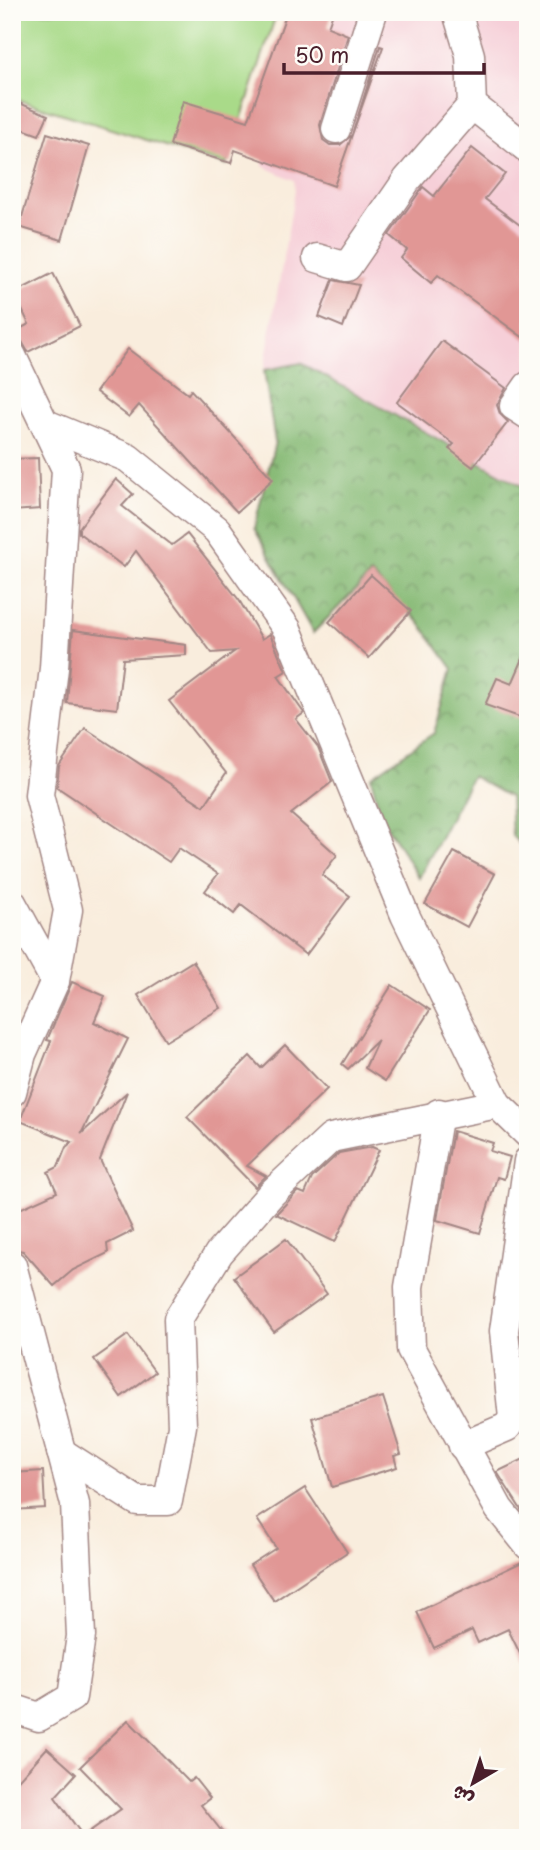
<svg xmlns="http://www.w3.org/2000/svg" width="540" height="1850" viewBox="0 0 540 1850" font-family="'Playpen Sans','Playpen Sans Arabic',sans-serif">
	<defs>
		<pattern id="forest-crowns" width="20" height="18" patternUnits="userSpaceOnUse" patternTransform="scale(1.75)"><rect width="20" height="18" fill="#86ba75"/><path d="M2 6a3 3 0 1 1 6 0M12 15a3 3 0 1 1 6 0" fill="none" stroke="#709760"/></pattern>
	</defs>
	<rect width="100%" height="100%" fill="#fdfcf7"/>
	<filter id="ink" filterUnits="userSpaceOnUse"><feTurbulence type="fractalNoise" baseFrequency=".0143" numOctaves="2"/><feDisplacementMap in="SourceGraphic" scale="14" xChannelSelector="R" yChannelSelector="G"/><feConvolveMatrix kernelMatrix="1 2 1 2 8 2 1 2 1" color-interpolation-filters="sRGB"/></filter>
	<filter id="wash" filterUnits="userSpaceOnUse"><feTurbulence type="fractalNoise" baseFrequency=".00686" numOctaves="4" result="noise"/><feDisplacementMap in="SourceGraphic" scale="28" xChannelSelector="R" yChannelSelector="G"/><feGaussianBlur stdDeviation="1.57" result="paint"/><feColorMatrix in="noise" values="0 0 0 0 0 0 0 0 0 0 0 0 0 0 0 0 0 1.4 0 .05"/><feComposite in="paint" operator="in"/></filter>
	<g filter="url(#wash)">
		<rect width="100%" height="100%" fill="#f9eddd"/>
		<!-- built -->
		<polygon fill="#f6cfd8" points="335,12 528,12 528,489 301,363 264,370 295,190 294,180 263,166 263,115 298,122"/>
		<!-- forest -->
		<polygon fill="url(#forest-crowns)" stroke="#686c50" stroke-width="2" points="301,363 528,489 528,852 512,836 510,797 472,776 419,878 381,817 371,777 434,733 453,669 419,622 371,574 313,633 254,528 275,442 264,370"/>
		<!-- pitch -->
		<polygon fill="#a9da89" stroke="#7a7c5a" stroke-width="2" points="12,12 277,12 226,165 12,98"/>
		<g id="blocks">
			<!-- building -->
			<g fill="#e19795">
				<polygon points="287,12 333,12 328,27 348,35 320,125 323,140 330,145 340,145 352,135 380,46 383,47 334,186 235,150 231,163 170,145 183,101 248,121"/>
				<polygon points="12,100 48,115 39,135 12,125"/>
				<polygon points="47,133 89,146 62,240 19,227"/>
				<polygon points="472,148 505,174 485,199 528,231 528,341 438,275 431,283 401,258 407,250 389,235 423,187 434,196"/>
				<polygon points="53,273 80,326 28,352 16,331 29,324 14,293"/>
				<polygon points="333,280 359,285 343,327 319,317"/>
				<polygon points="442,341 506,388 497,405 500,414 508,422 473,467 449,449 454,444 397,402"/>
				<polygon points="128,349 188,394 191,390 273,479 237,512 139,405 129,417 96,392"/>
				<polygon points="38,458 40,509 12,511 12,459"/>
				<polygon points="116,479 133,494 122,506 172,545 187,534 239,600 262,639 270,634 286,671 278,676 304,713 296,719 318,747 332,782 291,814 337,855 322,875 350,896 306,955 241,905 234,914 205,891 218,874 179,848 169,862 57,787 59,766 85,728 204,806 226,773 169,701 235,651 212,653 136,551 124,567 79,533 79,528"/>
				<polygon points="371,575 411,611 369,658 329,622"/>
				<polygon points="73,630 186,645 186,655 123,659 117,709 67,703"/>
				<polygon points="528,647 528,720 485,705 497,678 512,684"/>
				<polygon points="454,852 495,874 467,927 425,904"/>
				<polygon points="193,961 221,1008 166,1041 138,995"/>
				<polygon points="72,982 105,996 94,1022 128,1039 81,1134 127,1092 100,1160 133,1231 107,1244 108,1253 73,1270 54,1286 23,1251 18,1250 15,1211 57,1192 48,1172 58,1167 66,1147 72,1142 20,1121 51,1041 47,1040"/>
				<polygon points="392,985 430,1010 385,1081 365,1068 378,1040 348,1069 342,1064"/>
				<polygon points="285,1045 327,1089 247,1166 266,1176 255,1187 187,1117 250,1056 261,1068"/>
				<polygon points="453,1131 493,1143 490,1151 510,1157 504,1179 497,1177 480,1233 437,1220"/>
				<polygon points="372,1147 379,1150 335,1242 276,1214 298,1191 305,1194 312,1178 339,1153"/>
				<polygon points="286,1239 327,1294 274,1332 234,1277"/>
				<polygon points="527,1286 528,1286 528,1347 522,1346 521,1331"/>
				<polygon points="128,1335 155,1372 121,1397 94,1359"/>
				<polygon points="383,1397 401,1454 394,1456 397,1467 332,1487 312,1418"/>
				<polygon points="528,1457 528,1509 522,1511 497,1472"/>
				<polygon points="43,1471 45,1508 12,1510 12,1473"/>
				<polygon points="305,1488 347,1552 274,1601 250,1565 276,1548 257,1519"/>
				<polygon points="524,1561 528,1561 528,1670 508,1629 478,1643 472,1630 434,1648 417,1612"/>
				<polygon points="128,1720 189,1782 194,1778 210,1798 201,1805 227,1838 12,1838 12,1787 47,1748 76,1774 55,1797 83,1836 121,1809 80,1767"/>
			</g>
		</g>
	</g>
	<g filter="url(#ink)">
		<use href="#blocks" fill-opacity="0" stroke="#a28684" stroke-width="2"/>
		<g fill="none" stroke-linecap="round" stroke-linejoin="round">
			<!-- minor casing -->
			<g stroke="#a28684" stroke-width="31">
				<g id="minor">
					<polyline points="457,12 470,55 472,105 528,149"/>
					<polyline points="336,129 373,12"/>
					<polyline points="317,258 347,267 407,180 472,105"/>
					<polyline points="12,356 66,469 54,668 39,795 68,910 55,981 22,1054 12,1092"/>
					<polyline points="528,386 514,406 528,415"/>
					<polyline points="46,424 128,458 217,530 287,629 405,915 497,1104 528,1134"/>
					<polyline points="12,903 55,981"/>
					<polyline points="439,1113 409,1287 411,1349 499,1509 528,1545"/>
					<polyline points="12,1265 75,1504 81,1636 72,1697 39,1717 12,1708"/>
					<polyline points="463,1446 507,1427 513,1418 504,1331 528,1161"/>
					<polyline points="61,1452 137,1501 168,1501 182,1426 178,1319 219,1253 272,1193 331,1138 497,1104"/>
				</g>
			</g>
			<!-- minor -->
			<use href="#minor" stroke="#fff" stroke-width="28"/>
		</g>
	</g>
	<!-- margin -->
	<rect width="540" height="1850" fill="none" stroke="#fdfcf7" stroke-width="42"/>
	<!-- north arrow -->
	<g transform="translate(473 1783) rotate(219)" stroke="#fdfcf7" stroke-width="5" paint-order="stroke">
	<path d="M0-5L12 26L0 18L-12 26Z" fill="#4a1f2b"/>
	<text y="-10" font-size="19" font-weight="bold" text-anchor="middle" fill="#4a1f2b">ش</text>
	</g>
	<!-- scale -->
	<path d="M284 63v10h200v-10" fill="none" stroke="#4a1f2b" stroke-width="3.5"/>
	<text x="295" y="63" font-size="21" fill="#4a1f2b" stroke="#fdfcf7" stroke-width="5" paint-order="stroke">50 m</text>
</svg>
